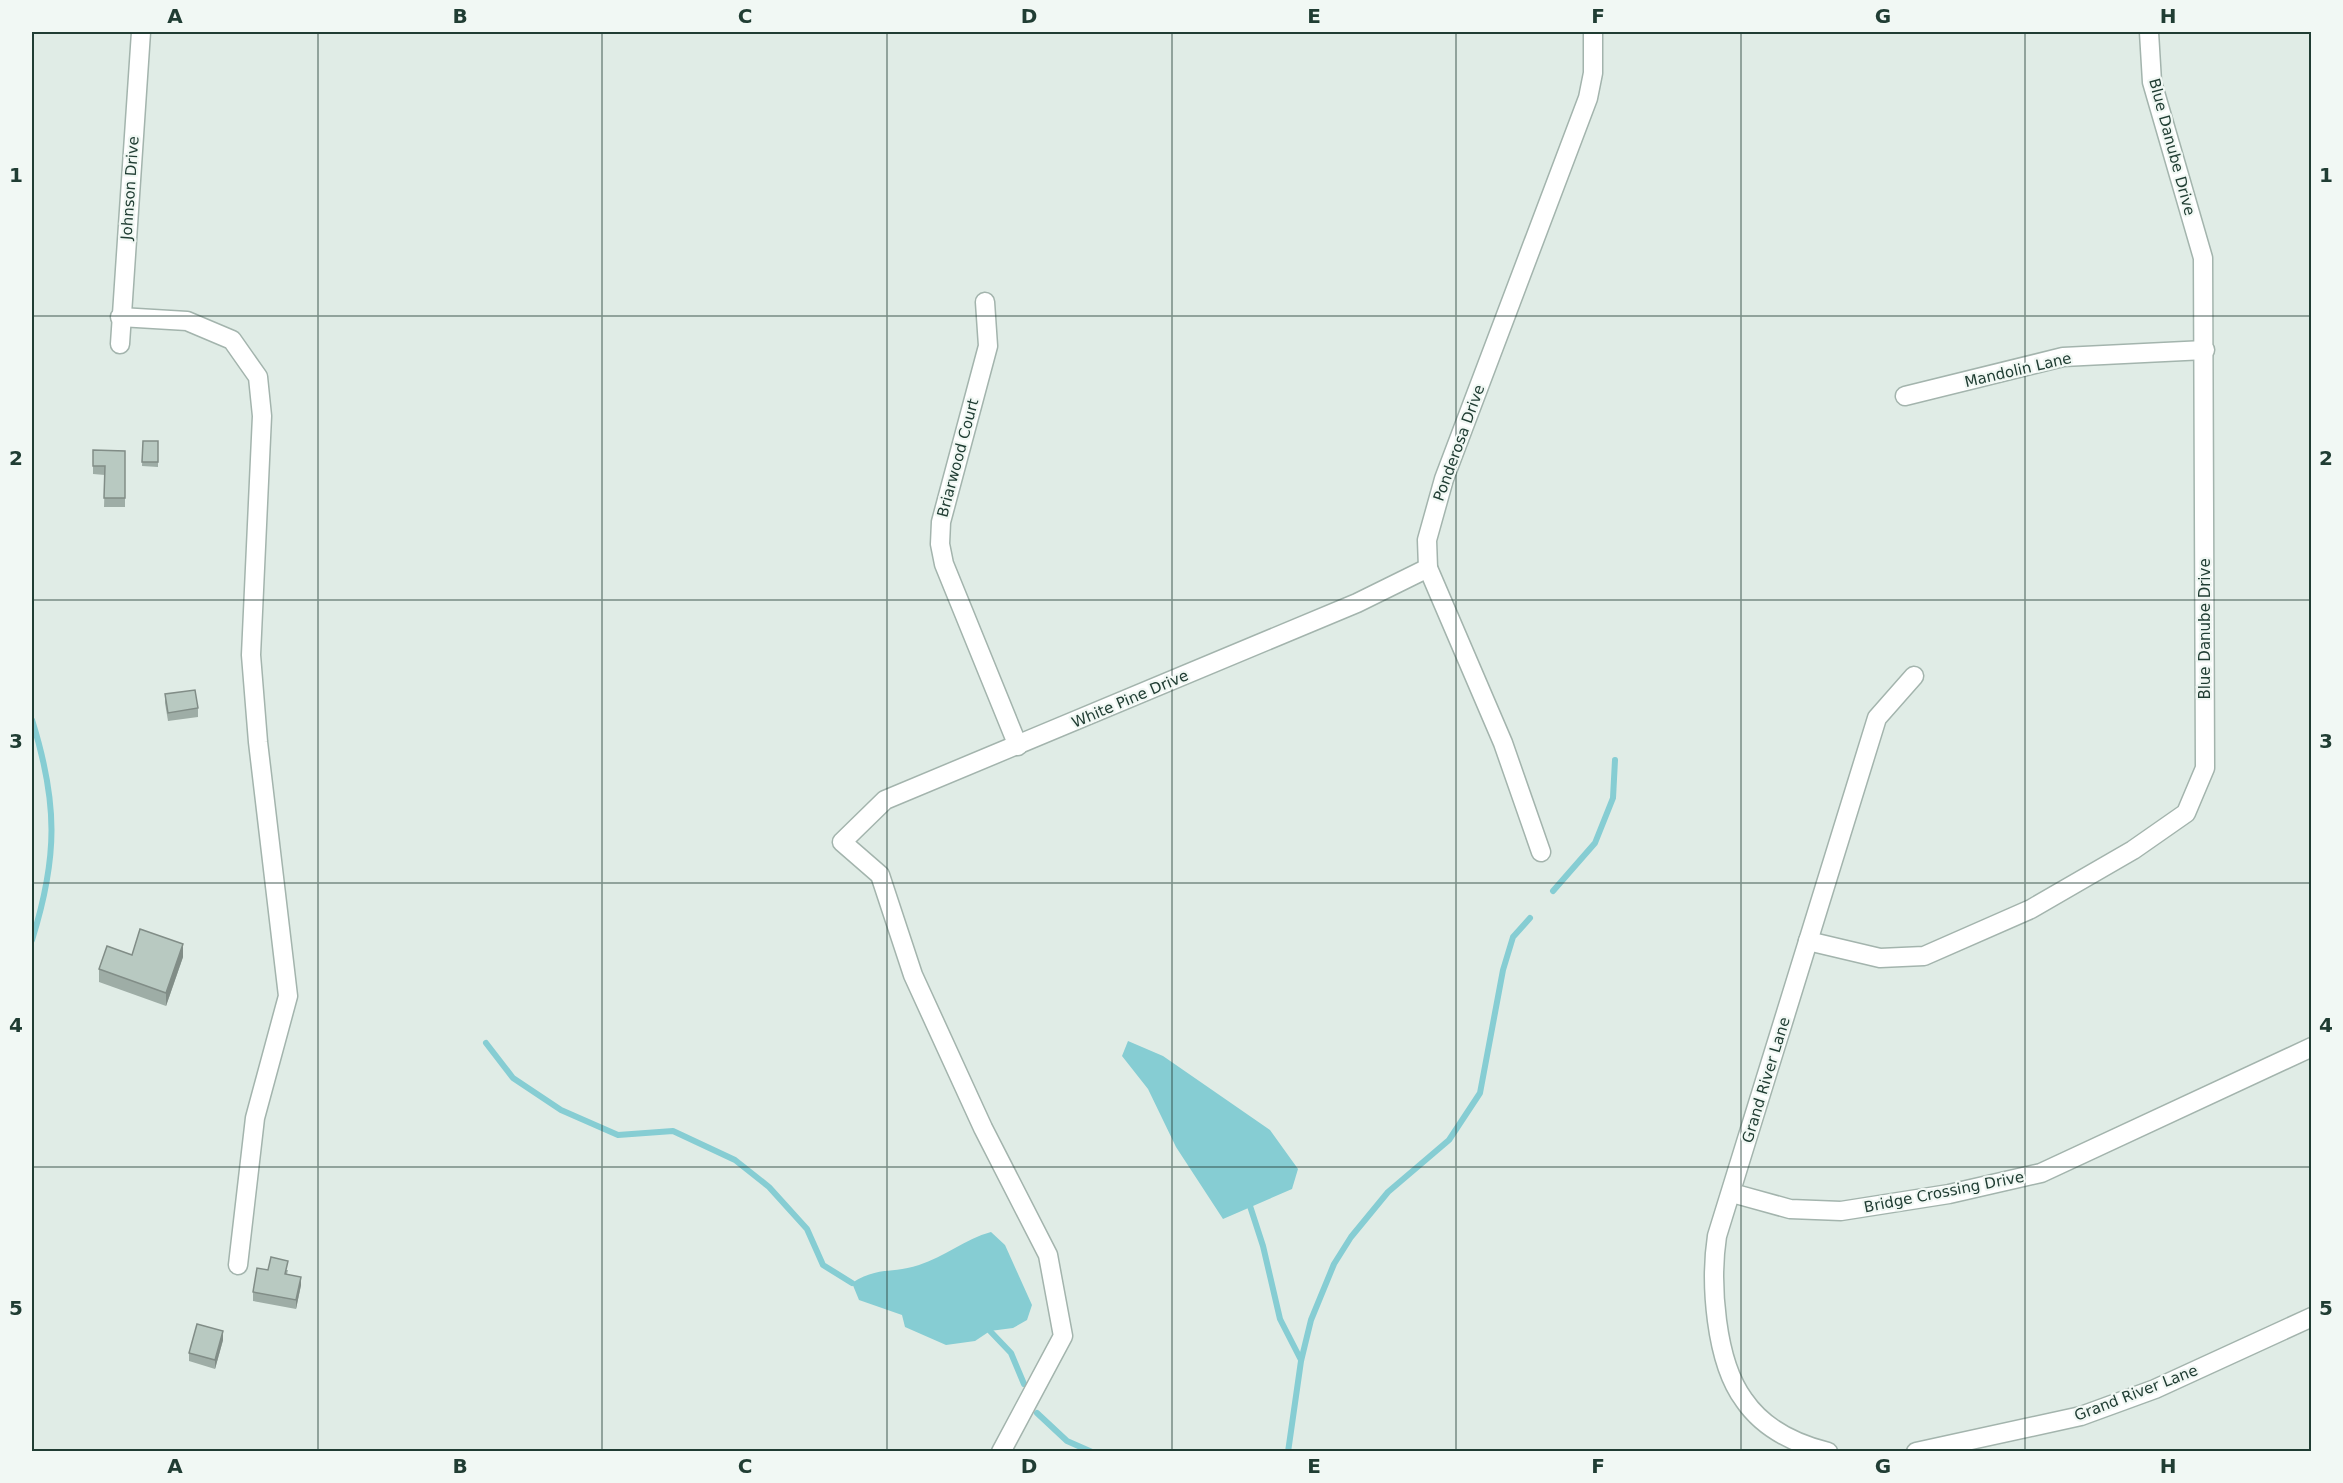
<svg xmlns="http://www.w3.org/2000/svg" width="2343" height="1483" viewBox="0 0 2343 1483" font-family="'DejaVu Sans',sans-serif">
	<rect width="100%" height="100%" fill="#e0ece6"/>
	<!-- water -->
	<g fill="#86cdd3">
		<polygon points="1128,1041 1163,1056 1270,1130 1298,1169 1292,1189 1223,1219 1176,1147 1148,1089 1122,1056"/>
		<path d="M991,1232L1005,1245L1032,1305L1027,1320L1013,1328L990,1331L975,1341L946,1345L905,1327L902,1315L859,1300L852,1283C878,1266 892,1274 919,1265C944,1257 965,1239 991,1232Z"/>
	</g>
	<g fill="none" stroke-linecap="round" stroke-linejoin="round">
		<!-- stream -->
		<g stroke="#86cdd3" stroke-width="6">
			<path d="M32,720C58,803 58,857 32,940"/>
			<polyline points="1553,891 1595,843 1613,798 1615,760"/>
			<polyline points="486,1043 513,1078 561,1110 618,1135 673,1131 735,1160 769,1187 807,1229 823,1265 852,1283"/>
			<polyline points="1250,1206 1263,1246 1280,1319 1301,1360"/>
			<polyline points="990,1331 1011,1353 1024,1384"/>
			<polyline points="1037,1413 1067,1441 1092,1452"/>
			<polyline points="1288,1452 1301,1361 1311,1320 1334,1264 1351,1237 1388,1192 1449,1140 1480,1093 1503,970 1513,937 1530,918"/>
		</g>
		<!-- minor casing -->
		<g stroke="#a3b4ad" stroke-width="21">
			<g id="minor">
				<polyline points="985,302 988,346 941,522 940,544 944,564 1018,746"/>
				<polyline points="120,317 187,321 232,340 258,377 262,416 251,655 258,742 288,996 255,1118 238,1265"/>
				<polyline points="120,344 141,32"/>
				<polyline points="1905,396 2063,357 2205,350"/>
				<polyline points="1541,852 1503,743 1428,568 1427,540 1444,479 1588,98 1593,73 1593,32"/>
				<polyline points="1808,941 1880,958 1924,956 2031,909 2133,850 2186,813 2205,768 2203,258 2152,82 2149,32"/>
				<polyline points="1732,1193 1790,1209 1841,1211 1949,1194 2041,1173 2312,1047"/>
				<polyline points="1001,1452 1063,1336 1048,1255 983,1128 913,975 880,875 842,842 885,800 1357,603 1428,568"/>
				<path d="M1828,1452C1796,1444 1763,1428 1744,1400C1715,1361 1710,1282 1717,1236L1877,718L1914,676"/>
				<polyline points="1916,1452 2081,1416 2155,1389 2312,1317"/>
			</g>
		</g>
		<!-- minor -->
		<use href="#minor" stroke="#fff" stroke-width="18"/>
	</g>
	<!-- wall -->
	<g fill="#9eada6">
		<polygon points="143,441 158,441 158,467 142,466"/>
		<polygon points="93,450 125,451 125,507 104,507 105,475 93,474"/>
		<polygon points="165,694 198,708 198,717 168,721 165,703"/>
		<polygon points="132,955 183,957 166,1006 99,982 99,969"/>
		<polygon points="268,1270 288,1270 287,1274 301,1285 296,1309 253,1301 253,1292"/>
		<polygon points="223,1340 215,1369 189,1361 189,1353"/>
	</g>
	<!-- shaded-wall -->
	<g fill="#818d87">
		<polygon points="183,944 183,957 166,1006 166,993"/>
		<polygon points="301,1277 301,1285 296,1309 296,1300"/>
		<polygon points="223,1331 223,1340 215,1369 215,1360"/>
	</g>
	<!-- building -->
	<g fill="#b8c9c1" stroke="#818d87" stroke-width="1.5">
		<polygon points="143,441 158,441 158,462 142,462"/>
		<polygon points="93,450 125,451 125,498 104,498 105,466 93,466"/>
		<polygon points="195,690 198,708 168,713 165,694"/>
		<polygon points="140,929 183,944 166,993 99,969 107,946 132,955"/>
		<polygon points="271,1257 288,1261 285,1274 301,1277 296,1300 253,1292 257,1268 268,1270"/>
		<polygon points="197,1324 223,1331 215,1360 189,1353"/>
	</g>
	<!-- grid -->
	<path fill="none" stroke="#203d33" stroke-width="1.5" stroke-opacity="0.55" d="M318,32V1452M602,32V1452M887,32V1452M1172,32V1452M1456,32V1452M1741,32V1452M2025,32V1452M32,316H2312M32,600H2312M32,883H2312M32,1167H2312"/>
	<g text-anchor="middle" stroke-width="4.5" stroke-linejoin="round" paint-order="stroke">
		<!-- street labels -->
		<g font-size="15" fill="#203d33" stroke="#f1f8f4">
			<text transform="translate(2172 147) rotate(75)" y="5">Blue Danube Drive</text>
			<text transform="translate(130 188) rotate(-86)" y="5">Johnson Drive</text>
			<text transform="translate(2018 370) rotate(-13)" y="5">Mandolin Lane</text>
			<text transform="translate(1459 443) rotate(-70)" y="5">Ponderosa Drive</text>
			<text transform="translate(958 458) rotate(-75)" y="5">Briarwood Court</text>
			<text transform="translate(2205 629) rotate(-90)" y="5">Blue Danube Drive</text>
			<text transform="translate(1130 699) rotate(-23)" y="5">White Pine Drive</text>
			<text transform="translate(1766 1080) rotate(-73)" y="5">Grand River Lane</text>
			<text transform="translate(1944 1192) rotate(-11)" y="5">Bridge Crossing Drive</text>
			<text transform="translate(2136 1393) rotate(-21)" y="5">Grand River Lane</text>
		</g>
	</g>
	<!-- border -->
	<rect width="2343" height="1483" fill="none" stroke="#f1f8f4" stroke-width="66"/>
	<rect x="33" y="33" width="2277" height="1417" fill="none" stroke="#203d33" stroke-width="2"/>
	<g font-size="20" text-anchor="middle" font-weight="bold" fill="#203d33">
		<text x="175" y="23">A</text>
		<text x="460" y="23">B</text>
		<text x="745" y="23">C</text>
		<text x="1029" y="23">D</text>
		<text x="1314" y="23">E</text>
		<text x="1598" y="23">F</text>
		<text x="1883" y="23">G</text>
		<text x="2168" y="23">H</text>
		<text x="16" y="182">1</text>
		<text x="2326" y="182">1</text>
		<text x="16" y="465">2</text>
		<text x="2326" y="465">2</text>
		<text x="16" y="748">3</text>
		<text x="2326" y="748">3</text>
		<text x="16" y="1032">4</text>
		<text x="2326" y="1032">4</text>
		<text x="16" y="1315">5</text>
		<text x="2326" y="1315">5</text>
		<text x="175" y="1473">A</text>
		<text x="460" y="1473">B</text>
		<text x="745" y="1473">C</text>
		<text x="1029" y="1473">D</text>
		<text x="1314" y="1473">E</text>
		<text x="1598" y="1473">F</text>
		<text x="1883" y="1473">G</text>
		<text x="2168" y="1473">H</text>
	</g>
</svg>
